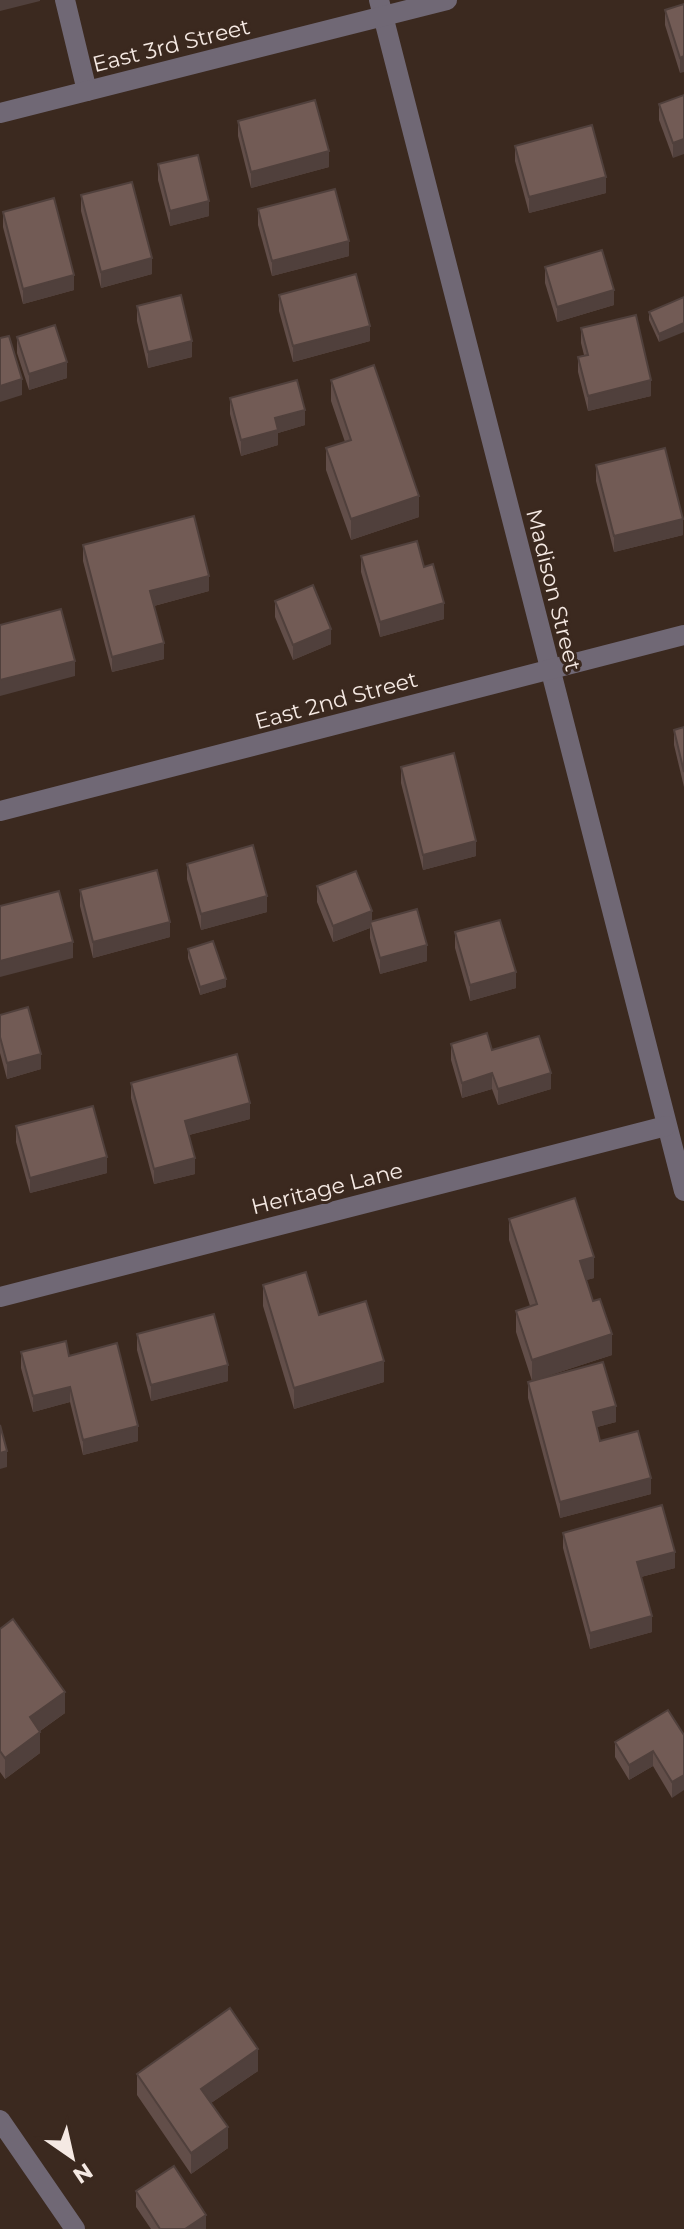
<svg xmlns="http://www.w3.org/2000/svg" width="684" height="2229" viewBox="0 0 684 2229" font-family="Montserrat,sans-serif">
	<rect width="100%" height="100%" fill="#3b291f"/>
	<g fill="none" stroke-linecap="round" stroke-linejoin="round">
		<!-- service -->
		<polyline stroke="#706875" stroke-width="20" points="65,0 87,91"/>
		<!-- minor -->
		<g stroke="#706875" stroke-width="20">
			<polyline points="379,0 684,1191"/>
			<polyline points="0,113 447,0"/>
			<polyline points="0,811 684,635"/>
			<polyline points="0,1297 666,1126"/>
			<polyline points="0,2120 75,2229"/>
		</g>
	</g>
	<!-- wall -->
	<g fill="#624e49">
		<polygon points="684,4 680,73 665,25 665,10"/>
		<polygon points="684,95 673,158 659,120 659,104"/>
		<polygon points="238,121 329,167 251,188 238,136"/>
		<polygon points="515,146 606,193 529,213 515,161"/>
		<polygon points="158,164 209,216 170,226 158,180"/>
		<polygon points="81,195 152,274 101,288 81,211"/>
		<polygon points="258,209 349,256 272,276 258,225"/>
		<polygon points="3,212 74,290 23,304 3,227"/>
		<polygon points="545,267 614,305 557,322 545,283"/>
		<polygon points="279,295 370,341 293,362 279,311"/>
		<polygon points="684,297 659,342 649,320 649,312"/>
		<polygon points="137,306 192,357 148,368 137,321"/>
		<polygon points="581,328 651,396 588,411 578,372 578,357 584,355 581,343"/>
		<polygon points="17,337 67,378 29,390 17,353"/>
		<polygon points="331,380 419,517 351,540 326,470 326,448 345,442 331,401"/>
		<polygon points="230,398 305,425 278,433 278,445 241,456 230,414"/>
		<polygon points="596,465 683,535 614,552 596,481"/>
		<polygon points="83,545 209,591 154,606 164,659 112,672 83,561"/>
		<polygon points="361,556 424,567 444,619 380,637 361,572"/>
		<polygon points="275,601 331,644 293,660 275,617"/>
		<polygon points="684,727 684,787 674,745 674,730"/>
		<polygon points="401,767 476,856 423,870 401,783"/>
		<polygon points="187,864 267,912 201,930 187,879"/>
		<polygon points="317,886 372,922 427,961 380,974 370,938 370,928 333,942 317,902"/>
		<polygon points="80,890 170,937 93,958 80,906"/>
		<polygon points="455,932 516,988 470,1001 455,948"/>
		<polygon points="188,949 226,987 200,995 188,958"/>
		<polygon points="0,1015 41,1069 7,1079 0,1053"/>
		<polygon points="451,1044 492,1050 551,1089 498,1105 492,1089 462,1098 451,1060"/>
		<polygon points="131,1083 250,1119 189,1135 195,1174 154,1184 131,1098"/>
		<polygon points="16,1126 107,1173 30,1193 16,1142"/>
		<polygon points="509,1219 594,1278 586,1280 612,1355 532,1381 516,1332 516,1311 530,1306 509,1240"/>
		<polygon points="263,1285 319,1315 384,1382 294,1409 263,1306"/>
		<polygon points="137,1334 228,1381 151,1401 137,1350"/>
		<polygon points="21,1352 69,1356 138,1441 83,1455 70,1402 33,1412 21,1368"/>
		<polygon points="528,1382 616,1422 597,1427 600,1441 651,1494 560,1518 528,1398"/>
		<polygon points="563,1533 675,1568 641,1577 652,1632 590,1649 563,1548"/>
		<polygon points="0,1629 65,1713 40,1731 40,1753 5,1779 0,1772"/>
		<polygon points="684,1735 672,1798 653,1766 629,1780 615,1757 615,1742"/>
		<polygon points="258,2071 211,2103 228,2148 191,2174 137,2095 137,2074"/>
		<polygon points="136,2191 206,2229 151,2229 136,2207"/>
	</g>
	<!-- shaded-wall -->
	<g fill="#50403c">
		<polygon points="0,0 40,0 40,1 0,11"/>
		<polygon points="684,56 684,72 680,73 680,58"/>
		<polygon points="684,139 684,154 673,158 673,143"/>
		<polygon points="329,151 329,167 251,188 251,172"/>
		<polygon points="606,177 606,193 529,213 529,197"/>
		<polygon points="209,201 209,216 170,226 170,211"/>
		<polygon points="349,241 349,256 272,276 272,261"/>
		<polygon points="152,258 152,274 101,288 101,272"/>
		<polygon points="74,275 74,290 23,304 23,289"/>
		<polygon points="614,290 614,305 557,322 557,307"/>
		<polygon points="684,323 684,332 659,342 659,334"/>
		<polygon points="370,326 370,341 293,362 293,346"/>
		<polygon points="192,341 192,357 148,368 148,352"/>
		<polygon points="67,362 67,378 29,390 29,374"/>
		<polygon points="22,379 22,395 0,402 0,386"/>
		<polygon points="651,380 651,396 588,411 588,396"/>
		<polygon points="305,410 305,425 278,433 278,445 241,456 241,440 275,418"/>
		<polygon points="419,496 419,517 351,540 351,519"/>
		<polygon points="683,519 683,535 614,552 614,536"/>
		<polygon points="209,576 209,591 150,607 150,591"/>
		<polygon points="444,603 444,619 380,637 380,622"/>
		<polygon points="331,629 331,644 293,660 293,645"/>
		<polygon points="164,643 164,659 112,672 112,657"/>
		<polygon points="75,661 75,676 0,696 0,680"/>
		<polygon points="476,841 476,856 423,870 423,855"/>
		<polygon points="267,896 267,912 201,930 201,914"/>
		<polygon points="372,911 372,927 370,922 370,928 333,942 333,926"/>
		<polygon points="170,922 170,937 93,958 93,942"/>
		<polygon points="73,942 73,958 0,977 0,961"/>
		<polygon points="427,945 427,961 380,974 380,958"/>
		<polygon points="516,972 516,988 470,1001 470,985"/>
		<polygon points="226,979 226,987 200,995 200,987"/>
		<polygon points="41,1054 41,1069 7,1079 7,1063"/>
		<polygon points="492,1073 492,1089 462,1098 462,1083"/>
		<polygon points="551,1073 551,1089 498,1105 498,1089"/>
		<polygon points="250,1103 250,1119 185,1136 185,1121"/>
		<polygon points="107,1157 107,1173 30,1193 30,1178"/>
		<polygon points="195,1158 195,1174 154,1184 154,1169"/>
		<polygon points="594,1257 594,1278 580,1282 580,1261"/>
		<polygon points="612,1334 612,1355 532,1381 532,1360"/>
		<polygon points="384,1361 384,1382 294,1409 294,1388"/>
		<polygon points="228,1365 228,1381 151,1401 151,1385"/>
		<polygon points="70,1387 70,1402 33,1412 33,1396"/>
		<polygon points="616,1406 616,1422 593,1428 593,1412"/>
		<polygon points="138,1426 138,1441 83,1455 83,1440"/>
		<polygon points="7,1451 7,1467 0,1469 0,1453"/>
		<polygon points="651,1478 651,1494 560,1518 560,1502"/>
		<polygon points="675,1552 675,1568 637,1578 637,1562"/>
		<polygon points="652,1616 652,1632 590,1649 590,1633"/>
		<polygon points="65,1692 65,1713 30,1738 30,1717"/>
		<polygon points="40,1732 40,1753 5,1779 5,1758"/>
		<polygon points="653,1751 653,1766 629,1780 629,1765"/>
		<polygon points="684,1775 684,1790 672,1798 672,1782"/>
		<polygon points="258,2049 258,2071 201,2110 201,2089"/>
		<polygon points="228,2127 228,2148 191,2174 191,2153"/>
		<polygon points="206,2215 206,2229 185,2229"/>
	</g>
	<!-- building -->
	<g fill="#725b55" stroke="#50403c" stroke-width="2">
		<polygon points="684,4 684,56 680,58 665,10"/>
		<polygon points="684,95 684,139 673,143 659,104"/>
		<polygon points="315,100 329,151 251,172 238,121"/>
		<polygon points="592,125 606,177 529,197 515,146"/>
		<polygon points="198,155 209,201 170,211 158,164"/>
		<polygon points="132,182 152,258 101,272 81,195"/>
		<polygon points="335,189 349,241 272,261 258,209"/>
		<polygon points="54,198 74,275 23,289 3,212"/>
		<polygon points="602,250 614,290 557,307 545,267"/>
		<polygon points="356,274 370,326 293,346 279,295"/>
		<polygon points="181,295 192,341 148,352 137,306"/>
		<polygon points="684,297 684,323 659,334 649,312"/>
		<polygon points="636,315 651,380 588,396 578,357 588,355 581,328"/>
		<polygon points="55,325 67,362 29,374 17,337"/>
		<polygon points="9,336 22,379 0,386 0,338"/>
		<polygon points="374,365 419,496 351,519 326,448 351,440 331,380"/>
		<polygon points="297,380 305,410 275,418 278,430 241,440 230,398"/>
		<polygon points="665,448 683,519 614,536 596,465"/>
		<polygon points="194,516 209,576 150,591 164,643 112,657 83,545"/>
		<polygon points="417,541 424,567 433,564 444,603 380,622 361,556"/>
		<polygon points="313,585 331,629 293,645 275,601"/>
		<polygon points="61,609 75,661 0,680 0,625"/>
		<polygon points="684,727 684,772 674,730"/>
		<polygon points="454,753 476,841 423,855 401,767"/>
		<polygon points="253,845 267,896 201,914 187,864"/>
		<polygon points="157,870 170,922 93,942 80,890"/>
		<polygon points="356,871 372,911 333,926 317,886"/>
		<polygon points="59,891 73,942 0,961 0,906"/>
		<polygon points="417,909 427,945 380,958 370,922"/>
		<polygon points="500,920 516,972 470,985 455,932"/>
		<polygon points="213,941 226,979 200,987 188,949"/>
		<polygon points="28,1007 41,1054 7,1063 0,1037 0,1015"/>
		<polygon points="487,1033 492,1050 539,1036 551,1073 498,1089 492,1073 462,1083 451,1044"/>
		<polygon points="237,1054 250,1103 185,1121 195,1158 154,1169 131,1083"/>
		<polygon points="93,1106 107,1157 30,1178 16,1126"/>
		<polygon points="575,1198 594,1257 580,1261 593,1301 600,1299 612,1334 532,1360 516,1311 537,1304 509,1219"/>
		<polygon points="306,1272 319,1315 366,1301 384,1361 294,1388 263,1285"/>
		<polygon points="214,1314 228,1365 151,1385 137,1334"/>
		<polygon points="66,1341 69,1356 117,1343 138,1426 83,1440 70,1387 33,1396 21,1352"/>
		<polygon points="603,1362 616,1406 593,1412 600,1441 638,1431 651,1478 560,1502 528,1382"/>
		<polygon points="0,1425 7,1451 0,1453"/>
		<polygon points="662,1505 675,1552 637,1562 652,1616 590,1633 563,1533"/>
		<polygon points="13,1619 65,1692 30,1717 40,1732 5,1758 0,1751 0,1629"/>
		<polygon points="668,1710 684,1735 684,1775 672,1782 653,1751 629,1765 615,1742"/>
		<polygon points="230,2008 258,2049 201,2089 228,2127 191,2153 137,2074"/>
		<polygon points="174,2166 206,2215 185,2229 160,2229 136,2191"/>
	</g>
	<g text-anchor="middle" stroke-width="6" stroke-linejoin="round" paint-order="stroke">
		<!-- street labels -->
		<g font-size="22" fill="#f5e9e3" stroke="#3b291f">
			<text transform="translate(171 45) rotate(-14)" y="8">East 3rd Street</text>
			<text transform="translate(554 590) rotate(76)" y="8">Madison Street</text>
			<text transform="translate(336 700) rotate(-15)" y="8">East 2nd Street</text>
			<text transform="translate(327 1188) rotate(-14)" y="8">Heritage Lane</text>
		</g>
	</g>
	<!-- north arrow -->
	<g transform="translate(72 2157) rotate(146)" stroke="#3b291f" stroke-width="6" paint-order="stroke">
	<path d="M0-6L14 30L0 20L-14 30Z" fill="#f5e9e3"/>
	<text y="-12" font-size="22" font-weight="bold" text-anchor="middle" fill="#f5e9e3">N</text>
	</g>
</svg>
